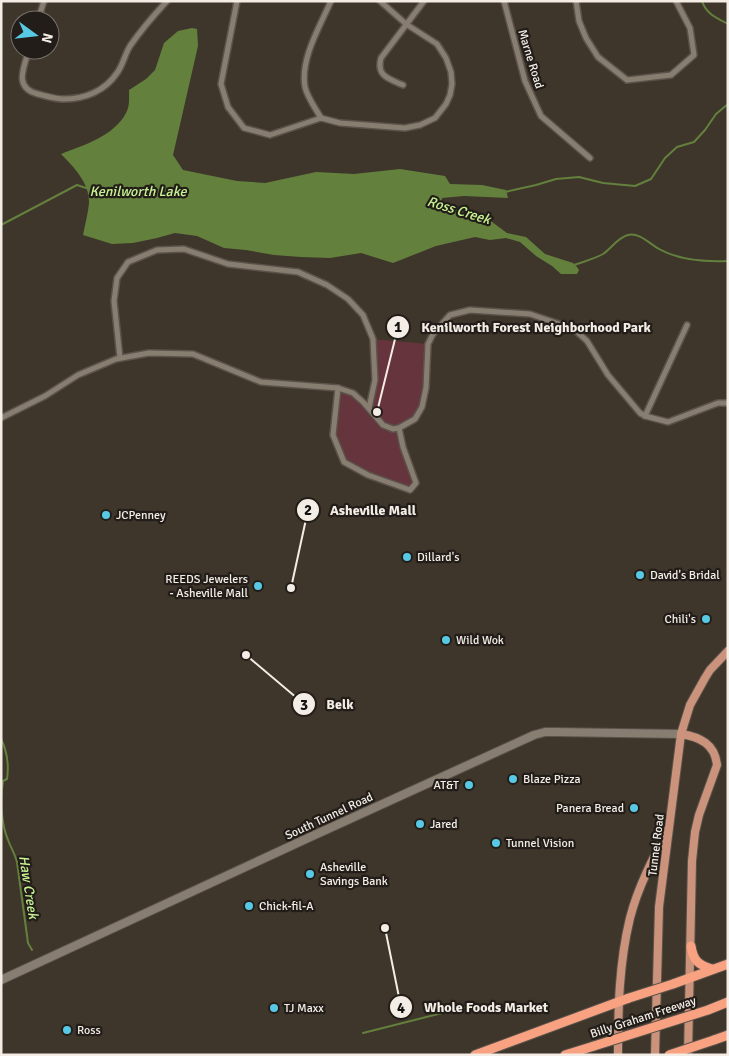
<svg xmlns="http://www.w3.org/2000/svg" width="729" height="1056" viewBox="0 0 729 1056" font-family="Signika,sans-serif">
	<rect width="100%" height="100%" fill="#3e352b"/>
	<!-- green -->
	<polygon fill="#66343c" points="373,339 428,344 422,407 415,419 399,428 416,483 410,490 368,475 344,462 333,435 338,388 353,393 368,408 375,380"/>
	<!-- water -->
	<path fill="#63803d" d="M192,28L197,29L198,46L173,155L183,170L237,181L265,183L316,172L354,174L400,169L445,176L450,184L482,185L506,190L508,198L464,196L442,198L440,208L473,211L488,219L507,233L526,237L545,254L573,263L577,267L579,270L577,274H561L552,266L536,256L520,242L506,238L490,240L475,237L436,246L393,263L361,253L330,258L301,257L274,255L246,250L224,248L197,236L175,233L157,238L133,243L112,244L83,235C85,224 88,214 89,203C90,184 74,167 61,154C84,145 114,136 126,113C130,106 129,98 129,90L146,79L155,70L164,43L178,31Z"/>
	<g fill="none" stroke-linecap="round" stroke-linejoin="round">
		<!-- stream -->
		<g stroke="#63803d" stroke-width="2">
			<path d="M702,1C706,14 717,18 728,24"/>
			<polyline points="505,192 536,185 556,179 579,177 603,183 635,186 651,179 665,158 677,147 694,142 705,130 716,114 728,104"/>
			<polyline points="1,225 77,185 86,188 89,187"/>
			<path d="M574,265C583,262 594,259 603,254C612,248 617,238 628,235C639,232 650,244 659,249C679,260 706,262 728,261"/>
			<path d="M1,739C7,751 9,765 7,779L3,781C0,800 1,823 8,840C11,848 15,854 17,862L28,943L32,950"/>
			<polyline points="363,1033 470,1006"/>
		</g>
		<!-- street casing -->
		<g stroke="#5b524a" stroke-width="8">
			<g id="street">
				<polyline points="237,1 221,84 228,107 244,128 270,135 321,118"/>
				<polyline points="504,1 525,81 541,116 590,158"/>
				<polyline points="576,1 579,21 586,38 598,57 627,80 671,75 694,55 690,28 676,1"/>
				<polyline points="38,20 44,1"/>
				<path d="M29,50C24,67 13,88 38,94C46,96 55,99 64,99C85,99 105,91 117,73C123,65 125,54 130,46C141,30 154,15 167,1"/>
				<path d="M403,85C389,79 376,76 381,58L424,1"/>
				<polyline points="321,118 340,123 405,128 420,125 435,118 446,104 450,95 452,84 451,72 446,58 437,44 406,24 380,1"/>
				<path d="M321,118C316,109 307,97 305,87C300,59 320,26 331,1"/>
				<polyline points="120,358 114,301 117,278 128,262 157,250 184,249 228,264 298,272 327,285 348,299 363,315 373,339 375,380 369,408"/>
				<polyline points="338,388 333,435 344,462 368,475 410,490 416,483 403,447 399,428"/>
				<polyline points="645,416 687,325"/>
				<polyline points="1,418 45,396 78,375 116,359 149,353 193,354 261,382 338,388 353,393 364,403 383,425 393,429 399,428 415,419 422,407 426,388 428,344 433,334 450,315 470,310 530,314 574,329 587,341 608,375 640,413 645,416 668,422 718,403 728,403"/>
			</g>
		</g>
		<!-- secondary casing -->
		<g stroke="#5b524a" stroke-width="10">
			<polyline id="secondary" points="1,980 308,838 534,735 545,732 555,732 681,734"/>
		</g>
		<!-- primary casing -->
		<g stroke="#5b524a" stroke-width="10">
			<g id="primary">
				<path d="M681,734C700,737 715,744 717,765L699,815L695,832L692,861L688,1055"/>
				<path d="M618,1055C618,1009 619,963 630,918C638,887 653,858 668,830"/>
				<polyline points="655,1055 659,907 681,734 690,705 705,678 710,670 728,651"/>
			</g>
		</g>
		<!-- highway casing -->
		<g stroke="#5b524a" stroke-width="11">
			<g id="highway">
				<path d="M691,946C693,960 698,965 712,969"/>
				<polyline points="673,984 728,964"/>
				<polyline points="708,1010 728,1002"/>
				<polyline points="714,1040 728,1035"/>
				<polyline points="475,1055 629,998"/>
				<polyline points="565,1055 594,1046"/>
			</g>
		</g>
		<!-- street -->
		<use href="#street" stroke="#887d71" stroke-width="5"/>
		<!-- secondary -->
		<use href="#secondary" stroke="#887d71" stroke-width="8"/>
		<!-- primary -->
		<use href="#primary" stroke="#cb937b" stroke-width="8"/>
		<!-- highway -->
		<use href="#highway" stroke="#f8a282" stroke-width="9"/>
		<!-- highway-bridge casing -->
		<g stroke="#5b524a" stroke-width="11" stroke-linecap="butt">
			<g id="highway-bridge">
				<polyline points="629,998 673,984"/>
				<polyline points="594,1046 708,1010"/>
				<polyline points="669,1055 714,1040"/>
			</g>
		</g>
		<!-- highway-bridge -->
		<use href="#highway-bridge" stroke="#f8a282" stroke-width="9"/>
	</g>
	<!-- markers -->
	<g fill="#58c9e4" stroke="#221d19" stroke-width="2">
		<circle cx="106" cy="515" r="5"/>
		<circle cx="407" cy="557" r="5"/>
		<circle cx="640" cy="575" r="5"/>
		<circle cx="258" cy="586" r="5"/>
		<circle cx="706" cy="619" r="5"/>
		<circle cx="446" cy="640" r="5"/>
		<circle cx="513" cy="779" r="5"/>
		<circle cx="469" cy="785" r="5"/>
		<circle cx="634" cy="808" r="5"/>
		<circle cx="420" cy="824" r="5"/>
		<circle cx="496" cy="843" r="5"/>
		<circle cx="310" cy="874" r="5"/>
		<circle cx="249" cy="906" r="5"/>
		<circle cx="274" cy="1008" r="5"/>
		<circle cx="67" cy="1030" r="5"/>
	</g>
	<g text-anchor="middle" stroke-width="4.5" stroke-linejoin="round" paint-order="stroke">
		<!-- street labels -->
		<g font-size="12" fill="#f3ede6" stroke="#221d19">
			<text transform="translate(531 59) rotate(73)" y="4">Marne Road</text>
			<text transform="translate(329 816) rotate(-25)" y="4">South Tunnel Road</text>
			<text transform="translate(656 845) rotate(-83)" y="4">Tunnel Road</text>
			<text transform="translate(643 1017) rotate(-18)" y="4">Billy Graham Freeway</text>
		</g>
		<!-- poi labels -->
		<g font-size="12" fill="#f3ede6" stroke="#221d19" text-anchor="start">
			<text x="116" y="519">JCPenney</text>
			<text x="417" y="561">Dillard's</text>
			<text x="650" y="579">David's Bridal</text>
			<text x="248" y="583" text-anchor="end">REEDS Jewelers<tspan x="248" dy="14">- Asheville Mall</tspan></text>
			<text x="696" y="623" text-anchor="end">Chili's</text>
			<text x="456" y="644">Wild Wok</text>
			<text x="523" y="783">Blaze Pizza</text>
			<text x="459" y="789" text-anchor="end">AT&amp;T</text>
			<text x="624" y="812" text-anchor="end">Panera Bread</text>
			<text x="430" y="828">Jared</text>
			<text x="506" y="847">Tunnel Vision</text>
			<text x="320" y="871">Asheville<tspan x="320" dy="14">Savings Bank</tspan></text>
			<text x="259" y="910">Chick-fil-A</text>
			<text x="284" y="1012">TJ Maxx</text>
			<text x="77" y="1034">Ross</text>
		</g>
		<!-- water labels -->
		<g font-size="14" font-style="italic" fill="#c8f394" stroke="#221d19">
			<text x="138" y="196">Kenilworth Lake</text>
			<text transform="translate(459 210) rotate(17)" y="5">Ross Creek</text>
			<text transform="translate(29 887) rotate(81)" y="5">Haw Creek</text>
		</g>
	</g>
	<!-- callouts -->
	<path fill="none" stroke="#f3ede6" stroke-width="2" d="M377 412L398 327M291 588L308 510M246 655L304 704M385 928L401 1007"/>
	<g fill="#f3ede6" stroke="#221d19" stroke-width="2">
		<circle cx="377" cy="412" r="5"/>
		<circle cx="291" cy="588" r="5"/>
		<circle cx="246" cy="655" r="5"/>
		<circle cx="385" cy="928" r="5"/>
		<circle cx="398" cy="327" r="12"/>
		<circle cx="308" cy="510" r="12"/>
		<circle cx="304" cy="704" r="12"/>
		<circle cx="401" cy="1007" r="12"/>
	</g>
	<g font-size="15" text-anchor="middle" font-weight="bold" fill="#111">
		<text x="398" y="332">1</text>
		<text x="308" y="515">2</text>
		<text x="304" y="710">3</text>
		<text x="401" y="1013">4</text>
	</g>
	<g font-size="14" text-anchor="middle" font-weight="bold" fill="#f3ede6" stroke="#221d19" stroke-width="4.5" stroke-linejoin="round" paint-order="stroke">
		<text x="536" y="332">Kenilworth Forest Neighborhood Park</text>
		<text x="373" y="515">Asheville Mall</text>
		<text x="340" y="709">Belk</text>
		<text x="486" y="1012">Whole Foods Market</text>
	</g>
	<!-- border -->
	<rect width="729" height="1056" fill="none" stroke="#f3ede6" stroke-width="5"/>
	<!-- north arrow -->
	<g transform="translate(35 35) rotate(105)"><circle r="24" fill="#221d19" stroke="#76706b"/>
	<path d="M0-4L9 19L0 12L-9 19Z" fill="#58c9e4"/>
	<text y="-8" font-size="14" font-weight="bold" text-anchor="middle" fill="#f3ede6">N</text>
	</g>
</svg>
